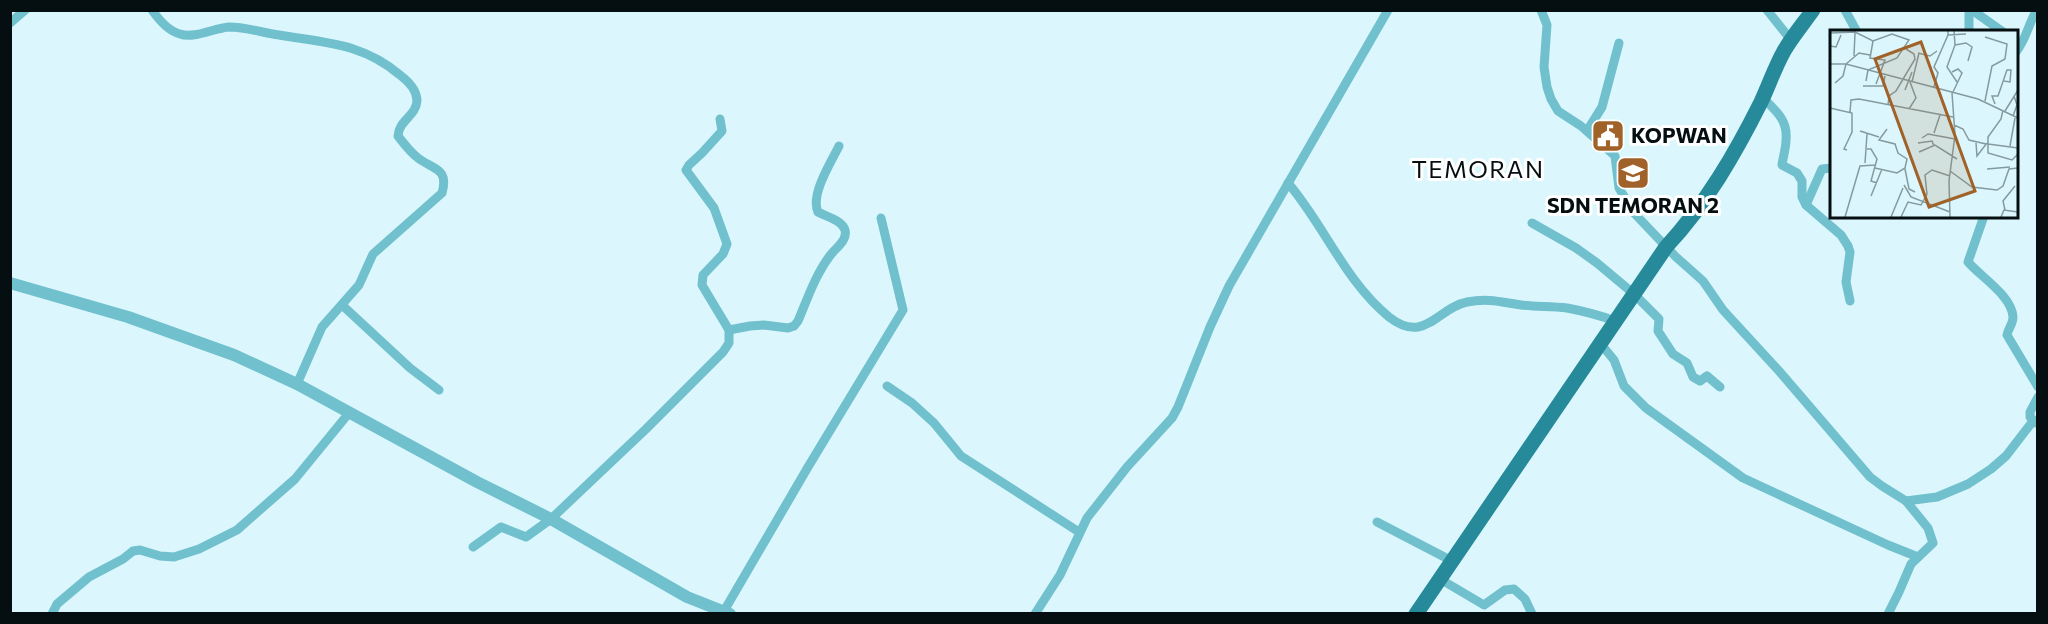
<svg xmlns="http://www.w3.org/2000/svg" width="2048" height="624" viewBox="0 0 2048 624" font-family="Commissioner,sans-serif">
	<rect width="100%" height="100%" fill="#dbf7fd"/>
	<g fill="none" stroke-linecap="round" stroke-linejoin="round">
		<!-- minor -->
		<g stroke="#71c0cd" stroke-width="9">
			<path d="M152,10C159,20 168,31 180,34C194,39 214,28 229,27C247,27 263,33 279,35C326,43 362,43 400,75C408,81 417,89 417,101C416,116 399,120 398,136C404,144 410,152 418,158C434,170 449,168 442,193L373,254L359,285L322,327L297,384"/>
			<polyline points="1541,10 1547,25 1544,67 1547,87 1551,99 1558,111 1581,126 1615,156 1619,188 1634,213 1676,257 1703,281 1723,310 1779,371 1870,477 1882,486 1906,501 1937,497 1968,484 1991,469 2006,456 2033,421"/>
			<polyline points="1767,10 1791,40"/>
			<polyline points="1845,10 1857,32"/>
			<polyline points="1969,10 1969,32"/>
			<polyline points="1972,10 2003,32"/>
			<polyline points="10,23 25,10"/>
			<path d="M2016,52C2027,38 2028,24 2037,10"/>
			<path d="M1763,98C1776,111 1788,120 1786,140C1786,148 1783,157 1782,165L1797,173L1802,181V197L1806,205L1841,235L1848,246L1850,252L1846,282L1850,301"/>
			<polyline points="1587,131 1602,107 1619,43"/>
			<path d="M1288,183C1324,225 1345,281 1389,317C1425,345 1437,308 1467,302C1488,298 1501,302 1521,305C1536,307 1551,306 1567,308C1583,311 1599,315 1615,321"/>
			<polyline points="1806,205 1822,169 1832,168"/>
			<path d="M1984,216L1968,262C1981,277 2012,296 2013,317C2013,324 2008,329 2007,335L2038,387"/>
			<polyline points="1532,223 1576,248 1597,263 1634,294 1659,319 1658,331 1673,354 1687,363 1693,377 1700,381 1707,376 1720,387"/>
			<polyline points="342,305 410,368 439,390"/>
			<path d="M729,330L750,326L764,325L788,328L794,326L798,321C807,300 815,276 829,257C834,249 848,241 845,230C842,220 827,217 818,212C810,195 831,162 839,146"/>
			<polyline points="1600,343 1614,360 1624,386 1646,408 1743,478 1888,545 1918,557"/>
			<polyline points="887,386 912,403 934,423 961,456 1079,532"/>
			<polyline points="2036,423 2030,417 2030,412 2038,397"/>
			<polyline points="1377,522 1452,561"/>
			<polyline points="473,547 501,527 526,537 551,519 646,429 723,352 729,343 729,330 702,285 703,275 723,254 727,244 714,208 686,170 689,165 702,153 722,131 720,119"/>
			<polyline points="1440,579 1484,605 1505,590 1514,589 1525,599 1532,614"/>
			<polyline points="724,611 808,467 903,310 881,218"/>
			<polyline points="52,614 57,604 89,577 123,559 133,551 140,550 160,556 174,557 199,549 237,530 295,479 349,413"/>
			<polyline points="1035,614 1060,575 1087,518 1127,467 1172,418 1178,407 1210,327 1229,286 1388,10"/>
			<polyline points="1888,614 1899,592 1911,564 1933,543 1928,528 1906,501"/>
		</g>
		<!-- tertiary -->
		<polyline stroke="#71c0cd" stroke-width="12" points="10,283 128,317 234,355 297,384 477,482 551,519 687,597 730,614"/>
		<!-- primary -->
		<path stroke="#278a9a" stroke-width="15" d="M1416,614L1666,247C1706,204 1735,154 1761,102C1769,85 1775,67 1784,51C1792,37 1803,24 1813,10"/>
	</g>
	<!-- icons -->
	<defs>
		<g id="civic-square" transform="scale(1.725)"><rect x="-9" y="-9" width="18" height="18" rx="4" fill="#a06228" stroke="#fff"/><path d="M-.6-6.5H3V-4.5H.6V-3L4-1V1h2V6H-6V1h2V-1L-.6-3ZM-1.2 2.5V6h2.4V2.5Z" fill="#fff"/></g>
		<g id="school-square" transform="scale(1.725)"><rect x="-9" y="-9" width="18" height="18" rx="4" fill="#a06228" stroke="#fff"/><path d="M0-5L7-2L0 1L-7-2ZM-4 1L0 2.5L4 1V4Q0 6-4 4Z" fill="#fff"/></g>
	</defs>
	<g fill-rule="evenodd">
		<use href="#civic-square" x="1608" y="136"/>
		<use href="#school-square" x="1633" y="173"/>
	</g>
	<g text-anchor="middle" stroke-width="6" stroke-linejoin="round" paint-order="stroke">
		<!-- poi labels -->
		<g font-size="21" font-weight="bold" fill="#050e10" stroke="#fff" text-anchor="start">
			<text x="1631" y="143">KOPWAN</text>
			<text x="1633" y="213" text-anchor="middle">SDN TEMORAN 2</text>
		</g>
		<!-- quarter labels -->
		<g font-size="24" letter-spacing="1.5" fill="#050e10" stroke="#fff">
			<text x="1478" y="178">TEMORAN</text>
		</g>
	</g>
	<!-- overview -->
	<g transform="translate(1830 30)">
		<rect width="188" height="188" fill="#dbf7fd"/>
		<path fill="none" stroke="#859a9e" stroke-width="1.5" d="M118,1V5L136,4M124,1L125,15L117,37L127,52M25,2L43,11L62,4L79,10L67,28L38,40L36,51M0,3L26,2M155,7L177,14L175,29L162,36L155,71M43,11L40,28L55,30L46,54M125,15L136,13L142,17L138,31M0,16L6,17L11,5M88,23L100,26L107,21M24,26L25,3M0,34H16L148,69L188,88M16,34L29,23L40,25M122,42L128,39L132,43L123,62M82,52L89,23M5,53L13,46L16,34M33,56H53L55,46M104,57L108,43L104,37L118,5M75,60L82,42M165,74L162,66H168L177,40H181L180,52L174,51M58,75L59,66L66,61L85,29L84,24L76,19M0,78L22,83V102L14,119L17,120M79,79L86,68L80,52M173,80L171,89L158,107V123L182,130L188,124M175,81L188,60M20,82L21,70L29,69L123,87M183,86L187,75L184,66M124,95L133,99L139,110L156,114M30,101L49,107M104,103L110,85M92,108L98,104L125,109M88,113L102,111L104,116M146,113L147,126L157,113M158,114L188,118M180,116L185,88M37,119H41L47,129L41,151L47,153M89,122L105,115L127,129M35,133L37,104M45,138L67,143L75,138L77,129L68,123L65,114L49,110L57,99M75,139L79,159L85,162M157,139L180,137M120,141L142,157L167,160L173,156L179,139L188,138M74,155L81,167L120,182M41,166L52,139M175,180L173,171L185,156M15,187L30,136L45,135M61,187L73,158M71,187L78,172L91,175L97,164L95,145L102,140L120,146M120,187L119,151L125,105L122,63M171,187L174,180L188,182"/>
		<path fill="#a06228" fill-opacity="0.15" stroke="#a06228" stroke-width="3" d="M91,12L145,161L99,177L45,29Z"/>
		<rect width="188" height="188" fill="none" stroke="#050e10" stroke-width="3"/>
	</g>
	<!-- border -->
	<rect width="2048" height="624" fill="none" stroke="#050e10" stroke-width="24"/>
</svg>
